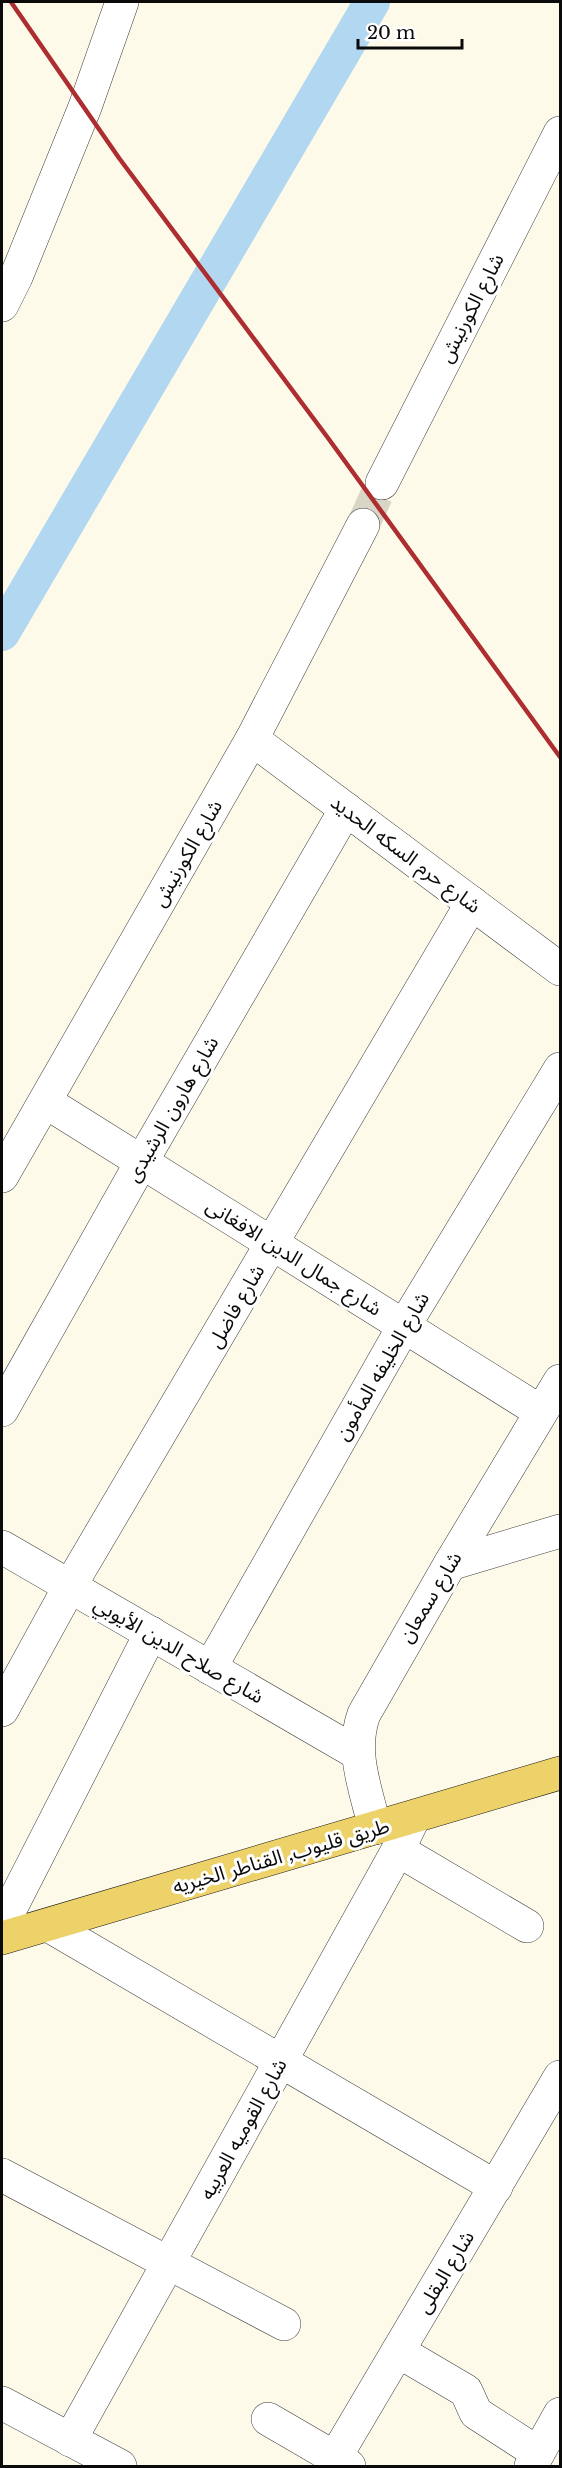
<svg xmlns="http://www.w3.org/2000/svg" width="562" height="2468" viewBox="0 0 562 2468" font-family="'Libre Baskerville','Noto Sans Arabic',serif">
	<rect width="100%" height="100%" fill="#fdfae9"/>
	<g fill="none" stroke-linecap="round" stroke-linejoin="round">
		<!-- canal -->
		<polyline stroke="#b2d7f0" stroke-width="36" points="2,633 372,2"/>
		<!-- minor-tunnel -->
		<polyline stroke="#d9d6c8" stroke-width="33" stroke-dasharray="33 16" stroke-linecap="butt" points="363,525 382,483"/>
		<!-- minor casing -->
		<g stroke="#3d3d3d" stroke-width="34">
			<g id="minor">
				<polyline points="2,305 16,277 85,107 122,2"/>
				<polyline points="382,483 560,133"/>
				<polyline points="252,739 560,969"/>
				<polyline points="46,1102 541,1412"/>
				<polyline points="2,1176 252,739 363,525"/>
				<polyline points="2,1410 142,1161 346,809"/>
				<polyline points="2,1547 357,1753"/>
				<polyline points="450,1564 560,1531"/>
				<polyline points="210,1668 404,1326 560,1069"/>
				<polyline points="2,1710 70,1586 472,903"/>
				<path d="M375,1828C366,1790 350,1752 364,1714L450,1564L560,1381"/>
				<polyline points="398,1850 527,1926"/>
				<polyline points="2,1925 151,1633"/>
				<polyline points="48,1925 496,2187"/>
				<polyline points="2,2175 284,2324"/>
				<polyline points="398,2351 466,2391 476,2413 538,2453"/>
				<polyline points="2,2403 120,2466"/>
				<polyline points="268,2419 349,2466"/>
				<polyline points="70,2440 398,1850 414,1817"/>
				<polyline points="330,2466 560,2077"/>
				<polyline points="531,2466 560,2414"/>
			</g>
		</g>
		<!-- major casing -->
		<g stroke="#1b1b1b" stroke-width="34">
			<polyline id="major" points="2,1938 560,1773"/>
		</g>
		<!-- minor -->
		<use href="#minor" stroke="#fff" stroke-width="33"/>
		<!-- major -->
		<use href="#major" stroke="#edd169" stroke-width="33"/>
		<!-- rail -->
		<polyline stroke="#ad2e30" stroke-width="4.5" points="11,2 119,158 328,438 560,757"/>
	</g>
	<g text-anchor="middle" stroke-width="6" stroke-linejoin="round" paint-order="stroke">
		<!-- street labels -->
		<g font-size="20" fill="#0a0a0a" stroke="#fff">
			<text transform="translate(471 308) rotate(-63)" y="7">شارع الكورنيش</text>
			<text transform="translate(187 853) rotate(-60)" y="7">شارع الكورنيش</text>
			<text transform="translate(406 854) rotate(37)" y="7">شارع حرم السكه الحديد</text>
			<text transform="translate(172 1109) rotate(-60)" y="7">شارع هارون الرشيدى</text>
			<text transform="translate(294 1257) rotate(32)" y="7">شارع جمال الدين الافغانى</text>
			<text transform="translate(236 1306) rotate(-60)" y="7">شارع فاضل</text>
			<text transform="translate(382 1366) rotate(-60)" y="7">شارع الخليفه المأمون</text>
			<text transform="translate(430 1597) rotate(-59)" y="7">شارع سمعان</text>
			<text transform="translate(179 1650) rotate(30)" y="7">شارع صلاح الدين الأيوبي</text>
			<text transform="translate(281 1856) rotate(-16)" y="7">طريق قليوب, القناطر الخيريه</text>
			<text transform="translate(243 2129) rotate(-61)" y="7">شارع القوميه العربيه</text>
			<text transform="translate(445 2272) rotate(-59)" y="7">شارع البقلى</text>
		</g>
	</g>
	<!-- border -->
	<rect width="562" height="2468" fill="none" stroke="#0a0a0a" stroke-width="6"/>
	<!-- scale -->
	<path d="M358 39v9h104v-9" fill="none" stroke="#0a0a0a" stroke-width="3"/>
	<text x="367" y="39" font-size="18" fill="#0a0a0a" stroke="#ffffff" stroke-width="4.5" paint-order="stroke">20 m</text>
</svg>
